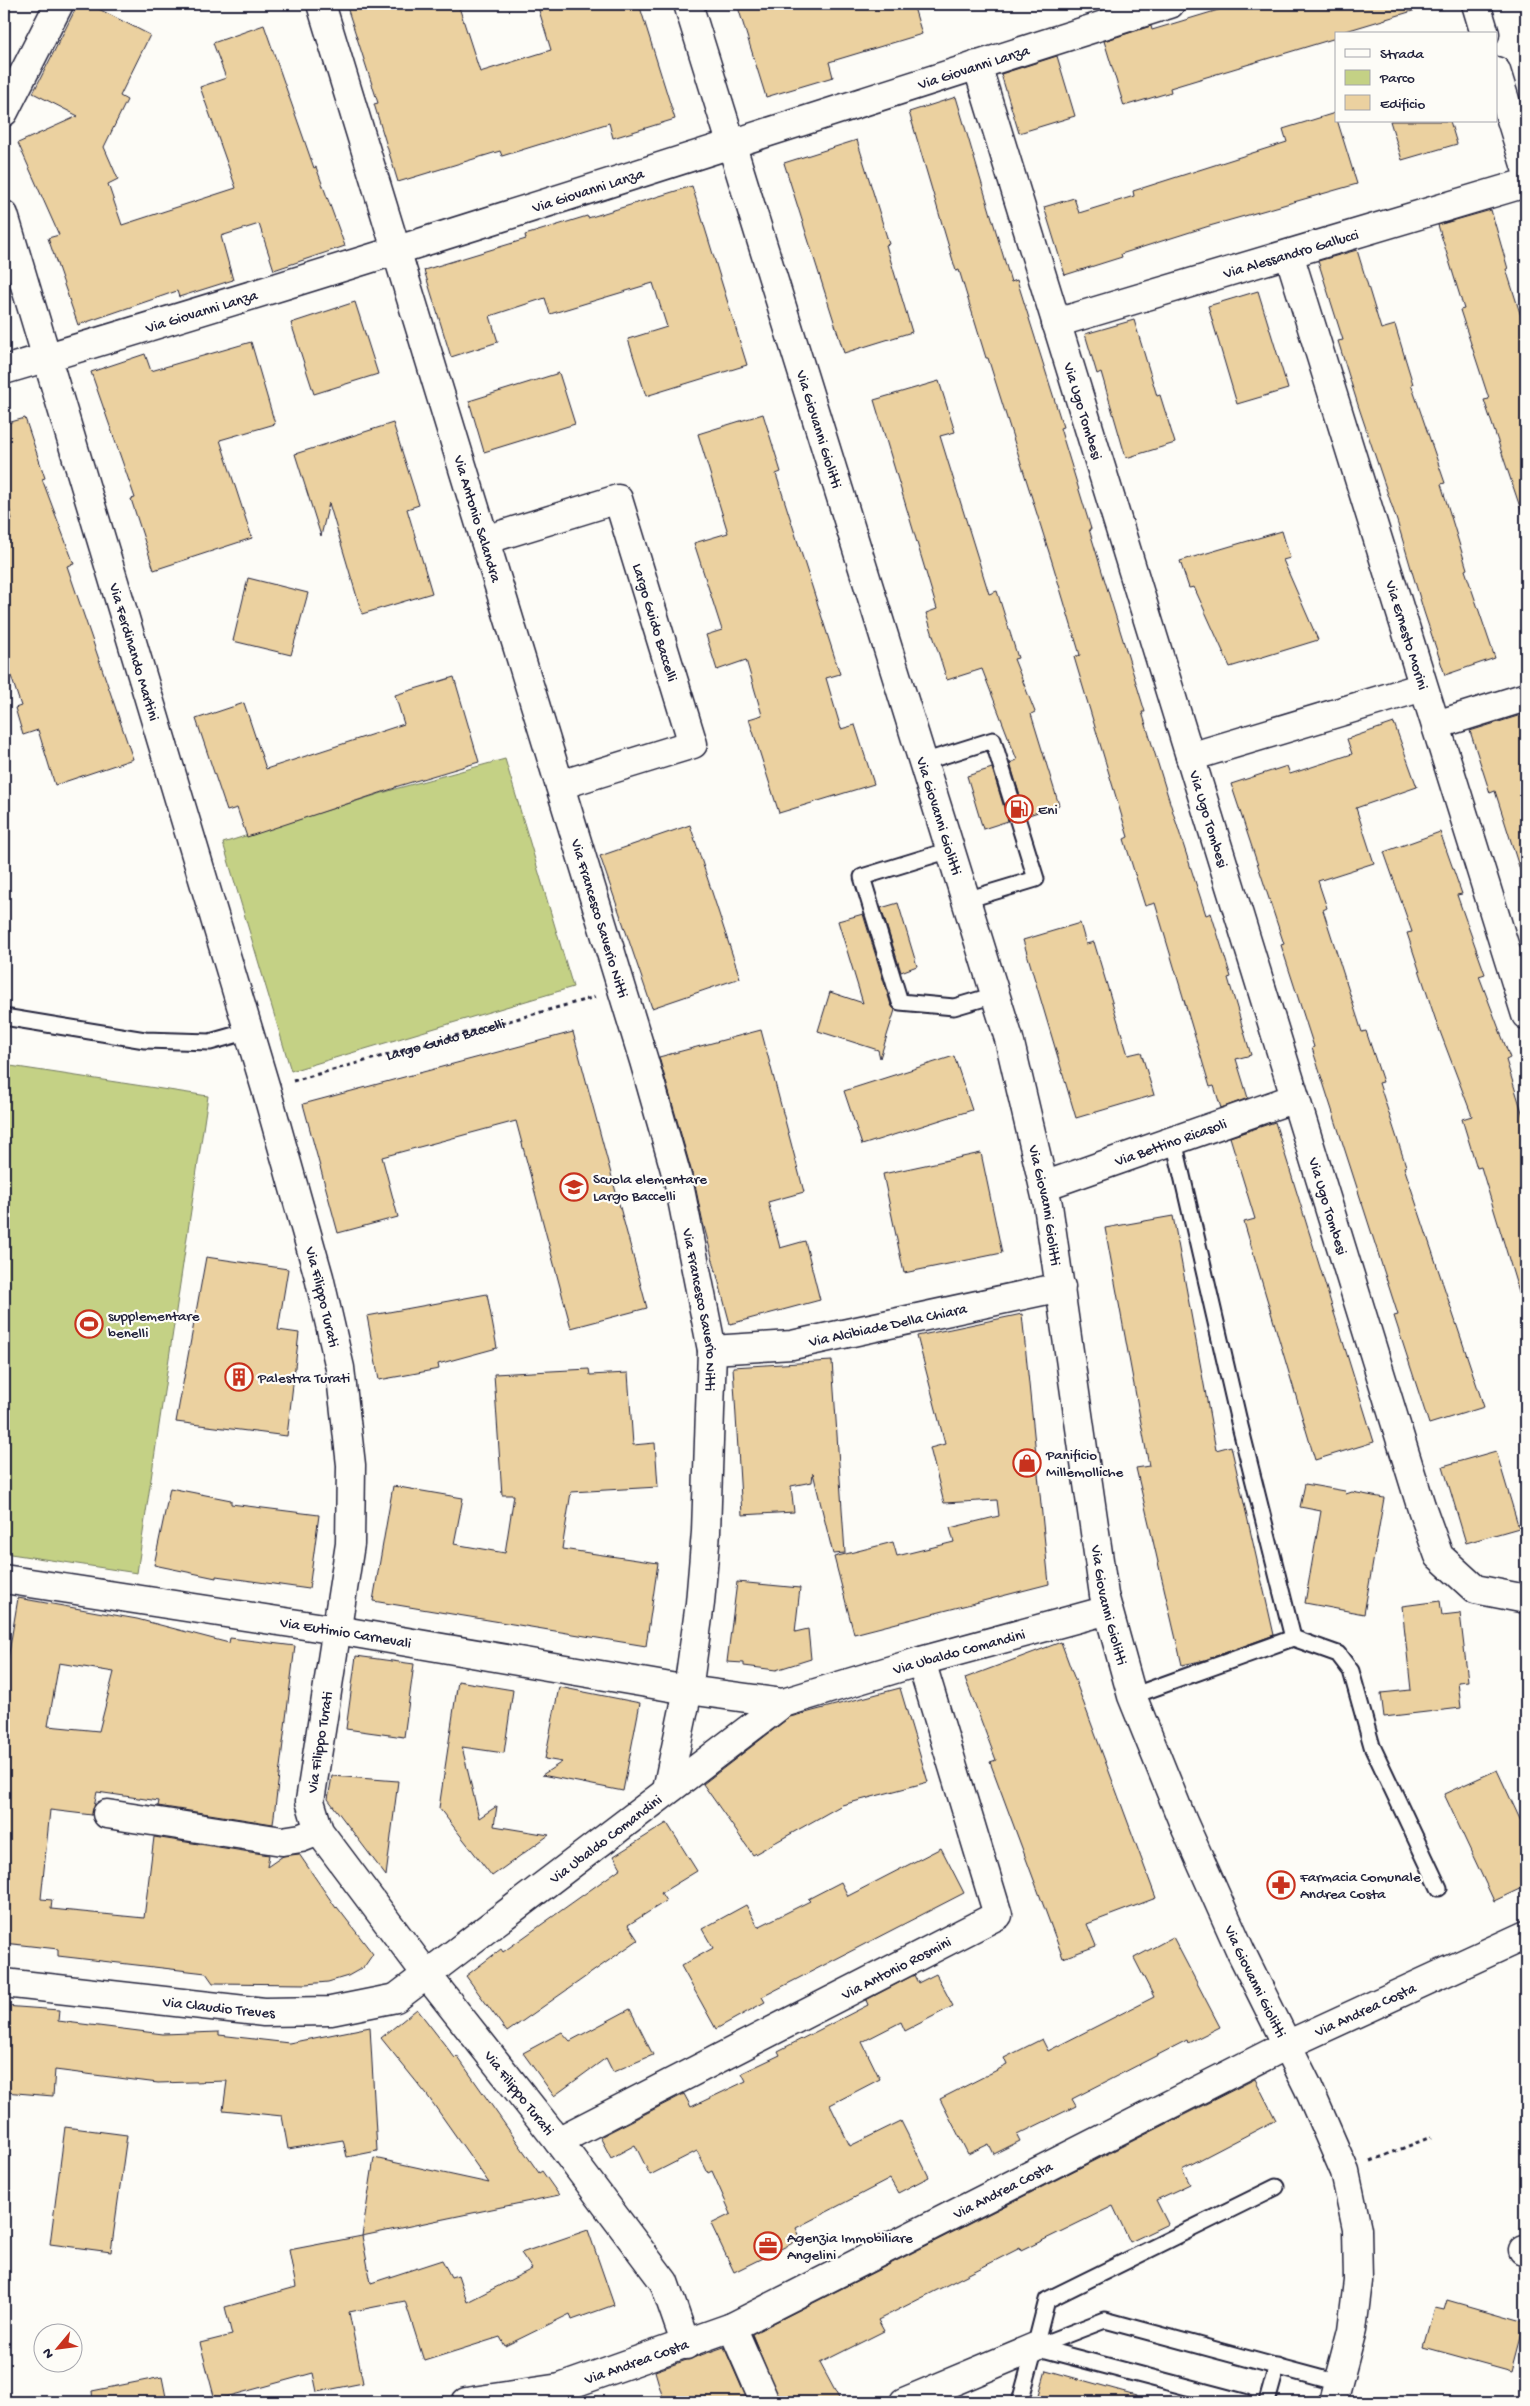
<svg xmlns="http://www.w3.org/2000/svg" width="1530" height="2406" viewBox="0 0 1530 2406" font-family="'Gochi Hand',sans-serif">
	<rect width="100%" height="100%" fill="#fdfcf7"/>
	<filter id="ink" filterUnits="userSpaceOnUse"><feTurbulence type="fractalNoise" baseFrequency=".02" numOctaves="2"/><feDisplacementMap in="SourceGraphic" scale="10" xChannelSelector="R" yChannelSelector="G"/><feConvolveMatrix kernelMatrix="1 2 1 2 8 2 1 2 1" color-interpolation-filters="sRGB"/></filter>
	<g filter="url(#ink)">
		<!-- green -->
		<g fill="#c4d185" stroke="#737a60">
			<polygon points="505,759 573,987 291,1071 223,843 395,789"/>
			<polygon points="4,1065 208,1096 137,1573 4,1553"/>
		</g>
		<!-- building -->
		<g fill="#ebd1a0" stroke="#22223b" fill-rule="evenodd">
			<polygon points="78,4 89,4 150,35 120,96 127,100 104,147 118,179 108,184 122,225 236,188 200,87 226,78 213,43 264,25 314,168 316,167 345,246 274,270 259,224 221,236 233,280 179,297 177,291 78,325 48,238 59,235 18,143 78,116 33,93"/>
			<polygon points="346,4 458,4 480,72 551,50 537,4 639,4 675,119 613,138 609,123 502,156 500,151 398,182 374,104 378,103"/>
			<polygon points="737,4 913,4 922,34 829,62 833,77 766,97"/>
			<polygon points="1238,4 1415,4 1416,10 1336,34 1336,38 1170,88 1171,92 1124,106 1104,41 1151,26 1152,30"/>
			<polygon points="1057,56 1075,116 1019,133 1001,74"/>
			<polygon points="956,97 1011,282 1017,280 1063,427 1060,428 1091,529 1089,529 1145,712 1142,712 1176,822 1206,915 1211,913 1231,977 1228,978 1251,1055 1236,1059 1248,1098 1221,1108 1214,1086 1210,1087 1155,903 1145,906 1124,839 1128,837 1074,657 1080,655 1053,565 988,358 986,358 959,270 956,271 909,112"/>
			<polygon points="1335,113 1357,184 1206,227 1121,254 1122,257 1065,275 1044,207 1074,198 1079,213 1134,196 1133,191 1287,142 1283,129"/>
			<polygon points="1390,121 1450,121 1457,144 1402,160"/>
			<polygon points="857,140 889,244 886,245 912,332 844,353 784,163"/>
			<polygon points="692,186 747,365 646,396 628,339 667,327 653,283 550,314 545,298 490,316 498,342 451,357 424,270 526,239 525,235 587,216 588,218"/>
			<polygon points="1491,210 1508,269 1506,269 1526,332 1526,513 1522,513 1484,400 1489,399 1460,310 1464,309 1438,225"/>
			<polygon points="1357,250 1381,329 1395,325 1413,384 1411,384 1445,483 1441,484 1467,569 1465,570 1495,658 1445,675 1424,612 1397,521 1358,405 1338,341 1343,340 1318,261"/>
			<polygon points="1258,291 1288,389 1237,404 1208,306"/>
			<polygon points="355,302 378,374 314,394 291,323"/>
			<polygon points="1134,320 1157,396 1160,395 1175,443 1126,458 1101,372 1097,374 1085,334"/>
			<polygon points="251,342 275,424 220,440 252,538 154,570 131,499 135,498 91,372 145,354 151,371"/>
			<polygon points="559,373 575,424 484,452 469,401"/>
			<polygon points="939,381 955,432 940,436 989,594 997,591 1018,658 1014,659 1035,712 1031,714 1059,805 1026,816 1010,763 1017,760 982,669 947,680 926,613 937,609 874,400"/>
			<polygon points="763,414 781,472 776,474 840,674 826,678 841,729 855,725 874,784 779,813 749,719 762,715 746,660 717,670 706,635 722,630 694,543 728,533 698,434"/>
			<polygon points="25,418 45,478 42,479 74,564 67,566 133,759 55,785 38,730 23,735 15,708 21,706 4,655 4,522 12,519 4,489 4,424"/>
			<polygon points="393,423 419,505 407,509 432,593 362,614 329,503 321,536 295,454"/>
			<polygon points="1282,531 1290,558 1283,560 1318,640 1230,667 1194,587 1189,588 1180,561"/>
			<polygon points="248,578 308,593 291,655 233,641"/>
			<polygon points="454,677 479,762 395,787 395,788 247,837 237,808 227,811 196,719 244,703 266,769 404,724 395,695"/>
			<polygon points="1521,715 1526,732 1526,872 1521,873 1495,791 1490,793 1470,731"/>
			<polygon points="1394,723 1417,787 1356,808 1374,863 1318,881 1327,908 1323,910 1362,1032 1366,1031 1383,1082 1379,1083 1406,1166 1404,1167 1484,1407 1429,1424 1394,1316 1398,1315 1312,1048 1314,1047 1281,945 1284,944 1231,784 1287,766 1290,774 1352,754 1347,739"/>
			<polygon points="992,768 1008,821 983,829 967,776"/>
			<polygon points="690,825 740,978 652,1008 600,856"/>
			<polygon points="1440,832 1462,894 1457,895 1485,974 1479,976 1510,1058 1506,1060 1526,1125 1526,1295 1520,1296 1481,1167 1477,1168 1462,1119 1472,1116 1436,1021 1407,933 1412,932 1384,852"/>
			<polygon points="898,903 917,966 901,972 881,908"/>
			<polygon points="863,914 891,1005 895,1010 880,1058 878,1050 818,1031 830,992 863,1003 838,921"/>
			<polygon points="1080,923 1086,944 1094,942 1128,1055 1141,1052 1154,1095 1076,1118 1023,940"/>
			<polygon points="761,1030 804,1192 768,1202 780,1248 805,1241 820,1300 730,1324 702,1219 694,1180 659,1057"/>
			<polygon points="573,1032 647,1308 571,1328 516,1121 382,1157 398,1217 338,1233 303,1104"/>
			<polygon points="954,1056 972,1110 862,1145 844,1091"/>
			<polygon points="1275,1122 1374,1442 1315,1460 1244,1222 1255,1219 1230,1137"/>
			<polygon points="981,1153 1002,1253 904,1273 883,1174"/>
			<polygon points="1173,1216 1216,1450 1231,1446 1274,1635 1205,1660 1182,1665 1136,1468 1149,1466 1105,1228"/>
			<polygon points="206,1257 288,1269 278,1330 299,1333 287,1436 176,1422"/>
			<polygon points="487,1294 497,1348 438,1364 439,1369 379,1380 367,1316"/>
			<polygon points="1022,1314 1049,1584 854,1634 834,1557 893,1542 897,1556 954,1542 950,1528 999,1516 997,1500 944,1503 930,1448 945,1444 917,1336"/>
			<polygon points="832,1361 845,1553 833,1554 813,1473 812,1482 791,1486 794,1512 742,1515 733,1367"/>
			<polygon points="589,1369 590,1375 628,1373 633,1445 655,1443 658,1487 571,1492 562,1549 658,1563 646,1646 373,1601 393,1486 463,1498 454,1544 505,1553 514,1495 502,1495 494,1374"/>
			<polygon points="1496,1451 1519,1528 1466,1543 1443,1466"/>
			<polygon points="1305,1484 1345,1491 1346,1494 1352,1492 1384,1498 1364,1614 1305,1603 1321,1511 1300,1507"/>
			<polygon points="170,1488 231,1500 231,1504 319,1515 309,1589 216,1576 216,1578 154,1565"/>
			<polygon points="737,1582 800,1588 795,1632 808,1629 811,1659 776,1670 744,1666 744,1663 727,1662"/>
			<path d="M18,1598L137,1619L229,1643L230,1638L295,1646L273,1824L158,1806L159,1801L97,1792L92,1815L50,1810L41,1899L52,1900L51,1909L144,1918L154,1837L269,1855L267,1867L283,1856L299,1854L336,1908L337,1907L373,1954L364,1967L348,1976L328,1982L306,1984L213,1983L206,1973L58,1956V1949L4,1943V1683ZM59,1663L114,1672L99,1731L48,1726Z"/>
			<polygon points="1440,1601 1442,1615 1460,1613 1468,1681 1458,1682 1461,1708 1384,1717 1381,1693 1411,1690 1402,1606"/>
			<polygon points="1061,1642 1156,1898 1087,1924 1096,1946 1063,1958 990,1762 996,1760 965,1678"/>
			<polygon points="356,1656 414,1664 404,1737 346,1729"/>
			<polygon points="458,1681 513,1690 504,1753 462,1747 479,1818 497,1806 494,1826 549,1835 492,1876 439,1808"/>
			<polygon points="559,1687 640,1703 623,1791 542,1775 562,1762 545,1759"/>
			<polygon points="900,1688 928,1782 842,1805 753,1855 703,1784 790,1717"/>
			<polygon points="1497,1770 1526,1832 1526,1886 1494,1901 1444,1794"/>
			<polygon points="332,1776 398,1781 386,1876 328,1799"/>
			<polygon points="667,1823 697,1871 661,1893 666,1901 628,1925 638,1940 507,2032 466,1976 501,1949 503,1952 621,1868 614,1856"/>
			<polygon points="941,1848 964,1893 762,1997 765,2002 716,2029 681,1966 713,1948 702,1929 746,1905 758,1927 810,1901 808,1899 841,1882 848,1896"/>
			<polygon points="1173,1937 1220,2027 1188,2043 1187,2040 1072,2099 1076,2106 1017,2135 1020,2141 994,2154 989,2144 968,2154 940,2099 1007,2065 1004,2058 1042,2039 1048,2051 1154,1997 1134,1958"/>
			<polygon points="936,1974 953,2006 905,2031 901,2022 862,2042 880,2079 830,2105 850,2146 901,2121 929,2177 898,2193 890,2179 796,2228 801,2239 734,2272 711,2224 731,2214 712,2171 708,2173 697,2151 650,2175 635,2145 611,2158 600,2137 684,2094 691,2107 746,2081 742,2073 780,2055 778,2051 868,2005 866,2000 914,1975 918,1983"/>
			<polygon points="4,2006 59,2010 58,2021 163,2034 219,2032 219,2035 289,2043 370,2027 377,2151 347,2157 343,2140 288,2149 282,2116 223,2110 227,2081 158,2083 55,2070 53,2096 4,2092"/>
			<polygon points="417,2009 455,2058 457,2056 539,2173 542,2171 559,2195 362,2236 374,2158 489,2183 427,2095 381,2038"/>
			<polygon points="630,2009 653,2055 613,2072 606,2058 554,2096 523,2053 562,2032 570,2041"/>
			<polygon points="1255,2079 1276,2120 1182,2169 1190,2184 1156,2200 1168,2224 1130,2242 1113,2206 1021,2251 1020,2248 878,2320 884,2331 820,2363 841,2402 780,2402 752,2334"/>
			<polygon points="65,2127 127,2135 111,2252 50,2244"/>
			<polygon points="588,2230 614,2305 572,2320 570,2314 505,2346 500,2337 424,2361 405,2301 349,2312 363,2383 317,2392 313,2373 215,2400 200,2343 232,2335 225,2307 296,2287 289,2250 362,2236 371,2283 442,2260 451,2277 458,2275 467,2302 532,2269 521,2253"/>
			<polygon points="1447,2300 1524,2322 1511,2371 1424,2347 1435,2308 1444,2310"/>
			<polygon points="724,2347 748,2402 664,2402 655,2371"/>
			<polygon points="1046,2370 1136,2395 1135,2402 1037,2402"/>
			<polygon points="162,2377 167,2402 93,2402 92,2391"/>
		</g>
		<g fill="none" stroke-linecap="round" stroke-linejoin="round">
			<!-- service casing -->
			<g stroke="#22223b" stroke-width="19">
				<g id="service">
					<polyline points="923,762 993,740 1036,879 966,900"/>
					<polyline points="950,850 862,877 900,1002 954,1007 995,995"/>
					<polyline points="4,1017 145,1040 210,1042 249,1031"/>
					<polyline points="1174,1141 1240,1426 1293,1638"/>
					<polyline points="1132,1696 1293,1638 1338,1654 1351,1671 1372,1746 1439,1888"/>
					<polyline points="1020,2402 1035,2347 1105,2320 1338,2383"/>
					<polyline points="1244,2402 1035,2347 1047,2300 1276,2187"/>
					<polyline points="1267,2402 1277,2366"/>
				</g>
			</g>
			<!-- minor casing -->
			<g stroke="#22223b" stroke-width="31">
				<g id="minor">
					<path id="s2" d="M321,4L644,1061L679,1184L712,1350L706,1532L700,1603L688,1690L667,1790"/>
					<polyline points="1476,4 1485,34"/>
					<path id="s3" d="M977,65L1421,1506L1439,1556L1475,1589L1526,1599"/>
					<polyline points="1496,71 1526,168"/>
					<polyline points="4,112 59,4"/>
					<path id="s4" d="M4,215L266,1089L319,1277L340,1368L351,1465L350,1544L310,1801L319,1831L427,1975L558,2141L664,2282L686,2345"/>
					<path id="s5" d="M1289,254L1526,1015"/>
					<path id="s6" d="M1056,323L1526,183"/>
					<path id="s7" d="M4,370C394,255 781,127 1170,4"/>
					<path id="s8" d="M485,540L618,499L693,744L560,785"/>
					<polyline points="1436,725 1526,697"/>
					<polyline points="1190,757 1423,687"/>
					<path id="s9" d="M1044,1186L1295,1098"/>
					<path id="s10" d="M712,1350L792,1345L1061,1287"/>
					<path id="s11" d="M4,1579L337,1630L688,1690L783,1703"/>
					<polyline points="107,1814 282,1841 301,1838 319,1831"/>
					<path id="s12" d="M4,1983L264,2012L331,2011L396,1998L783,1703L921,1661L1108,1610"/>
					<path id="s13" d="M558,2141L998,1915L921,1661"/>
					<polyline points="1523,2250 1526,2251"/>
					<polyline points="732,2327 765,2402"/>
					<path id="s14" d="M466,2402L560,2388L732,2327L1287,2045L1526,1935"/>
					<polyline points="904,2402 1035,2347"/>
				</g>
			</g>
			<!-- tertiary casing -->
			<g stroke="#22223b" stroke-width="31">
				<g id="tertiary">
					<path id="s15" d="M688,4L1009,1039L1048,1205L1104,1595L1132,1696L1183,1822L1241,1952L1308,2087L1345,2172L1357,2229L1358,2281L1352,2330L1333,2402"/>
				</g>
			</g>
			<!-- path -->
			<g stroke="#22223b" stroke-width="3" stroke-dasharray="4 4" stroke-linecap="butt">
				<path id="s1" d="M293,1081L595,997"/>
				<polyline points="1371,2161 1431,2137"/>
			</g>
			<!-- service -->
			<use href="#service" stroke="#fdfcf7" stroke-width="15"/>
			<!-- minor -->
			<use href="#minor" stroke="#fdfcf7" stroke-width="28"/>
			<!-- tertiary -->
			<use href="#tertiary" stroke="#fdfcf7" stroke-width="28"/>
		</g>
	</g>
	<!-- icons -->
	<defs>
		<g id="fuel-ring" transform="scale(1.4375)"><circle r="9.5" fill="#fdfcf7" stroke="#c8321e" stroke-width="1.5"/><path d="M-5.5-6h7V0h2V4h1.3V-2.5L3-4.5l.8-.8L6-3V5H2.5V1h-1V6h-7ZM-4.2-4.7v3.2H.2V-4.7Z" fill="#c8321e"/></g>
		<g id="school-ring" transform="scale(1.4375)"><circle r="9.5" fill="#fdfcf7" stroke="#c8321e" stroke-width="1.5"/><path d="M0-5L7-2L0 1L-7-2ZM-4 1L0 2.5L4 1V4Q0 6-4 4Z" fill="#c8321e"/></g>
		<g id="stadium-ring" transform="scale(1.4375)"><circle r="9.5" fill="#fdfcf7" stroke="#c8321e" stroke-width="1.5"/><path d="M0-5a6.5 5 0 1 0 0 10a6.5 5 0 1 0 0-10ZM-3.5-1.8h7v3.6h-7Z" fill="#c8321e"/></g>
		<g id="building-ring" transform="scale(1.4375)"><circle r="9.5" fill="#fdfcf7" stroke="#c8321e" stroke-width="1.5"/><path d="M-4-6H4V6H1V3H-1V6H-4ZM-2.5-4.3h1.7v1.8h-1.7ZM.8-4.3h1.7v1.8H.8ZM-2.5-1h1.7V.8h-1.7ZM.8-1h1.7V.8H.8Z" fill="#c8321e"/></g>
		<g id="shop-ring" transform="scale(1.4375)"><circle r="9.5" fill="#fdfcf7" stroke="#c8321e" stroke-width="1.5"/><path d="M-5-2.5h2.3a2.7 3.5 0 0 1 5.4 0H5L5.5 6h-11ZM-1.5-2.5h3a1.5 2.3 0 0 0-3 0Z" fill="#c8321e"/></g>
		<g id="pharmacy-ring" transform="scale(1.4375)"><circle r="9.5" fill="#fdfcf7" stroke="#c8321e" stroke-width="1.5"/><path d="M-2-6h4v4h4v4h-4v4h-4v-4h-4v-4h4Z" fill="#c8321e"/></g>
		<g id="office-ring" transform="scale(1.4375)"><circle r="9.5" fill="#fdfcf7" stroke="#c8321e" stroke-width="1.5"/><path d="M-6-3h4V-5.5h4V-3h4V5H-6ZM-1-4.5V-3h2v-1.5ZM-6 0V1H6V0Z" fill="#c8321e"/></g>
	</defs>
	<g fill-rule="evenodd">
		<use href="#fuel-ring" x="1019" y="809"/>
		<use href="#school-ring" x="574" y="1187"/>
		<use href="#stadium-ring" x="89" y="1324"/>
		<use href="#building-ring" x="239" y="1377"/>
		<use href="#shop-ring" x="1027" y="1463"/>
		<use href="#pharmacy-ring" x="1281" y="1885"/>
		<use href="#office-ring" x="768" y="2246"/>
	</g>
	<g text-anchor="middle" stroke-width="4.5" stroke-linejoin="round" paint-order="stroke">
		<!-- street labels -->
		<g font-size="15" fill="#22223b" stroke="#fdfcf7">
			<text dy="5" stroke="none"><textPath href="#s7" startOffset="1016">Via Giovanni Lanza</textPath></text>
			<text dy="5" stroke="none"><textPath href="#s7" startOffset="611">Via Giovanni Lanza</textPath></text>
			<text dy="5" stroke="none"><textPath href="#s6" startOffset="245">Via Alessandro Gallucci</textPath></text>
			<text dy="5" stroke="none"><textPath href="#s7" startOffset="206">Via Giovanni Lanza</textPath></text>
			<text dy="5" stroke="none"><textPath href="#s3" startOffset="362">Via Ugo Tombesi</textPath></text>
			<text dy="5" stroke="none"><textPath href="#s15" startOffset="445">Via Giovanni Giolitti</textPath></text>
			<text dy="5" stroke="none"><textPath href="#s2" startOffset="538">Via Antonio Salandra</textPath></text>
			<text dy="5" stroke="none"><textPath href="#s8" startOffset="268">Largo Guido Baccelli</textPath></text>
			<text dy="5" stroke="none"><textPath href="#s5" startOffset="399">Via Ernesto Morini</textPath></text>
			<text dy="5" stroke="none"><textPath href="#s4" startOffset="456">Via Ferdinando Martini</textPath></text>
			<text dy="5" stroke="none"><textPath href="#s15" startOffset="850">Via Giovanni Giolitti</textPath></text>
			<text dy="5" stroke="none"><textPath href="#s3" startOffset="789">Via Ugo Tombesi</textPath></text>
			<text dy="5" stroke="none"><textPath href="#s2" startOffset="956">Via Francesco Saverio Nitti</textPath></text>
			<text dy="5" stroke="none"><textPath href="#s1" startOffset="158">Largo Guido Baccelli</textPath></text>
			<text dy="5" stroke="none"><textPath href="#s9" startOffset="134">Via Bettino Ricasoli</textPath></text>
			<text dy="5" stroke="none"><textPath href="#s3" startOffset="1194">Via Ugo Tombesi</textPath></text>
			<text dy="5" stroke="none"><textPath href="#s15" startOffset="1254">Via Giovanni Giolitti</textPath></text>
			<text dy="5" stroke="none"><textPath href="#s4" startOffset="1128">Via Filippo Turati</textPath></text>
			<text dy="5" stroke="none"><textPath href="#s2" startOffset="1361">Via Francesco Saverio Nitti</textPath></text>
			<text dy="5" stroke="none"><textPath href="#s10" startOffset="178">Via Alcibiade Della Chiara</textPath></text>
			<text dy="5" stroke="none"><textPath href="#s15" startOffset="1659">Via Giovanni Giolitti</textPath></text>
			<text dy="5" stroke="none"><textPath href="#s11" startOffset="346">Via Eutimio Carnevali</textPath></text>
			<text dy="5" stroke="none"><textPath href="#s12" startOffset="1065">Via Ubaldo Comandini</textPath></text>
			<text transform="translate(319 1742) rotate(-81)" y="5">Via Filippo Turati</text>
			<text dy="5" stroke="none"><textPath href="#s12" startOffset="658">Via Ubaldo Comandini</textPath></text>
			<text dy="5" stroke="none"><textPath href="#s13" startOffset="380">Via Antonio Rosmini</textPath></text>
			<text dy="5" stroke="none"><textPath href="#s15" startOffset="2064">Via Giovanni Giolitti</textPath></text>
			<text dy="5" stroke="none"><textPath href="#s12" startOffset="216">Via Claudio Treves</textPath></text>
			<text dy="5" stroke="none"><textPath href="#s14" startOffset="986">Via Andrea Costa</textPath></text>
			<text dy="5" stroke="none"><textPath href="#s4" startOffset="1999">Via Filippo Turati</textPath></text>
			<text dy="5" stroke="none"><textPath href="#s14" startOffset="581">Via Andrea Costa</textPath></text>
			<text dy="5" stroke="none"><textPath href="#s14" startOffset="176">Via Andrea Costa</textPath></text>
		</g>
		<!-- poi labels -->
		<g font-size="15" fill="#22223b" stroke="#fdfcf7" text-anchor="start">
			<text x="1038" y="814">Eni</text>
			<text x="593" y="1183">Scuola elementare<tspan x="593" dy="17">Largo Baccelli</tspan></text>
			<text x="108" y="1320">supplementare<tspan x="108" dy="17">benelli</tspan></text>
			<text x="258" y="1382">Palestra Turati</text>
			<text x="1046" y="1459">Panificio<tspan x="1046" dy="17">Millemolliche</tspan></text>
			<text x="1300" y="1881">Farmacia Comunale<tspan x="1300" dy="17">Andrea Costa</tspan></text>
			<text x="787" y="2242">Agenzia Immobiliare<tspan x="787" dy="17">Angelini</tspan></text>
		</g>
	</g>
	<!-- margin -->
	<rect width="1530" height="2406" fill="none" stroke="#fdfcf7" stroke-width="20"/>
	<rect x="10" y="10" width="1510" height="2386" fill="none" stroke="#22223b" stroke-width="2" filter="url(#ink)"/>
	<!-- legend -->
	<rect x="1335" y="32" width="162" height="90" fill="#fdfcf7" stroke="#a5a5ac"/>
	<rect x="1345" y="49" width="25" height="8" fill="#fdfcf7" stroke="#a5a5ac"/>
	<text x="1380" y="58" font-size="15" fill="#22223b">Strada</text>
	<rect x="1345" y="70" width="25" height="15" fill="#c4d185" stroke="#a5a5ac"/>
	<text x="1380" y="82" font-size="15" fill="#22223b">Parco</text>
	<rect x="1345" y="95" width="25" height="15" fill="#ebd1a0" stroke="#a5a5ac"/>
	<text x="1380" y="108" font-size="15" fill="#22223b">Edificio</text>
	<!-- north arrow -->
	<g transform="translate(58 2348) rotate(241)"><circle r="24" fill="#fdfcf7" stroke="#a5a5ac"/>
	<path d="M0-4L9 19L0 12L-9 19Z" fill="#c8321e"/>
	<text y="-8" font-size="14" font-weight="bold" text-anchor="middle" fill="#22223b">N</text>
	</g>
</svg>
